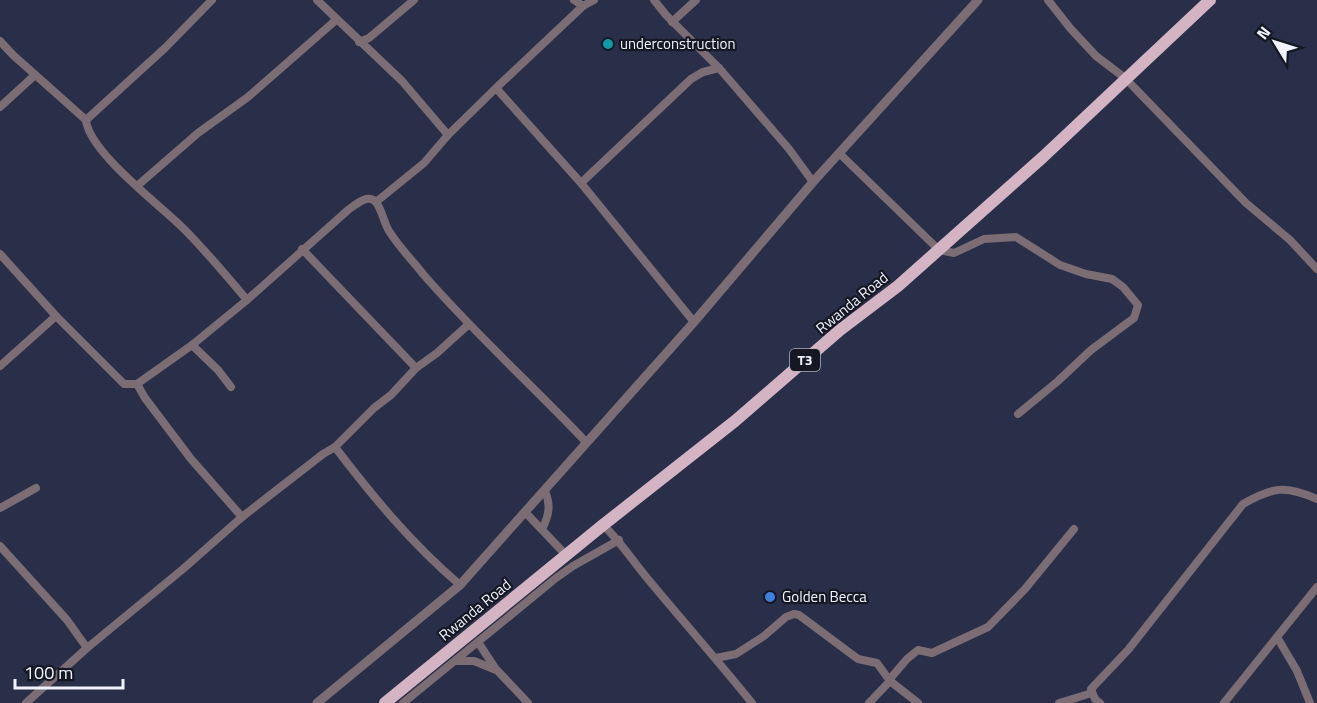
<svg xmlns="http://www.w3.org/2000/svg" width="1317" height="703" viewBox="0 0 1317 703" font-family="'Titillium Web',sans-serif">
	<rect width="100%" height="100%" fill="#292f48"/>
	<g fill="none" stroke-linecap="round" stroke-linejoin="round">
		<!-- minor -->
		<g stroke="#7b6d73" stroke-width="8">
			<polyline points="317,0 402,81 448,135"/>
			<polyline points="574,0 583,6 594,0"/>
			<polyline points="654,0 666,15 719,68 789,149 813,182"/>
			<polyline points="1048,0 1070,28 1096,56 1125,78 1246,203 1290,240 1317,269"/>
			<polyline points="672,22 696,0"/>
			<polyline points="0,41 13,55 86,120 165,48 212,0"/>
			<polyline points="359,42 369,38 414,0"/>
			<polyline points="496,88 583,6"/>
			<polyline points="0,107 35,75"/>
			<path d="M86,120C89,152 159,204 183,228C206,251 226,275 247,300"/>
			<polyline points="839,153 939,250 954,253 984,239 1016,237 1060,265 1086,274 1112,279 1123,287 1138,305 1134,318 1091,350 1058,381 1018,414"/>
			<polyline points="581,183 691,79 703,72 719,68"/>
			<polyline points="137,186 198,133 248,97 336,20"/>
			<polyline points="376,202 424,163 448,135 496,88 581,183 694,322"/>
			<polyline points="302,249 416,368"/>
			<polyline points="0,254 56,316 0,366"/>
			<path d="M56,316L124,384H137L192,345L247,300L348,210C355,205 368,193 376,202C382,210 384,223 389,231C399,247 412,260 423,274C474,333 532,385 586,442"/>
			<polyline points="192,345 218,370 231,387"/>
			<polyline points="137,384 145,398 191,459 242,517 323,454 335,447"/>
			<polyline points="0,508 36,488"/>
			<polyline points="525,512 566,555"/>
			<path d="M603,525C620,541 632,560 647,578C682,620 718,661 752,703"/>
			<path d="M542,529C549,516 551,505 545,491"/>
			<polyline points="0,546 67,620 87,648"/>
			<path d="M460,585C412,544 373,497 335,447L374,408L391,395L416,368L437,353L469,324"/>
			<polyline points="1277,637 1297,671 1310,703"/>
			<polyline points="478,642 495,668 528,703"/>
			<polyline points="716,658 736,654 764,636 786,617 794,614 799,615 858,659 877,663 890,681 918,703"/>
			<polyline points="456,661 474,661 496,670"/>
			<polyline points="889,680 907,659 918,650 932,653 988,627 1025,589 1074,529"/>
			<polyline points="26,703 87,648 183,569 242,517"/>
			<polyline points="403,703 556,578 573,566 619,540"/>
			<polyline points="869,703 890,681"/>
			<polyline points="1059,703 1092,693"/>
			<path d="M1100,703L1095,699L1091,689L1128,650L1243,504C1273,487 1285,485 1317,499"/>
			<polyline points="1224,703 1317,587"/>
		</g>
		<!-- tertiary -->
		<polyline stroke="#7b6d73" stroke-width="9" points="317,703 460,585 694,322 813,182 978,0"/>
		<!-- trunk -->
		<polyline stroke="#d4b4c3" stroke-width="12" points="385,703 603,525 735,421 840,330 898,286 1043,157 1210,0"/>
	</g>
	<!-- markers -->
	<circle fill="#0f9aa8" stroke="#151823" stroke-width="2" cx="608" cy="44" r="6"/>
	<circle fill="#3f7fe0" stroke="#151823" stroke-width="2" cx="770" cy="597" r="6"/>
	<g text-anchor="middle" stroke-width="4.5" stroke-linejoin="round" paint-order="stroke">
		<!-- shield labels -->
		<rect fill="#151823" stroke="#afb2bc" stroke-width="1.5" x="790" y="349" width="30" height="22" rx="4.5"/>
		<g font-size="14" font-weight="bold" fill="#f1f4fe">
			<text x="805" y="365">T3</text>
		</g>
		<!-- poi labels -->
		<g font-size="15" fill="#f1f4fe" stroke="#151823" text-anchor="start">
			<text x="620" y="49">underconstruction</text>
			<text x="782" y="602">Golden Becca</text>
		</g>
		<!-- street labels -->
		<g font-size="15" fill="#f1f4fe" stroke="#151823">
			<text transform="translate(852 303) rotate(-39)" y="5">Rwanda Road</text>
			<text transform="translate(475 610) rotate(-39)" y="5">Rwanda Road</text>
		</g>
	</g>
	<!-- north arrow -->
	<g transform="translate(1275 42) rotate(308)" stroke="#151823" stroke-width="4.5" paint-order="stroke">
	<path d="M0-4.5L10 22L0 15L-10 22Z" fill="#f1f4fe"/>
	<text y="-9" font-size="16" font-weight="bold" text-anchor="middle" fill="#f1f4fe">N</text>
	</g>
	<!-- scale -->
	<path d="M15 679v9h108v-9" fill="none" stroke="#f1f4fe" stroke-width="3"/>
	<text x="24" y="679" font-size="18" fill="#f1f4fe" stroke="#151823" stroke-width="4.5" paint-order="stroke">100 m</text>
</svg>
